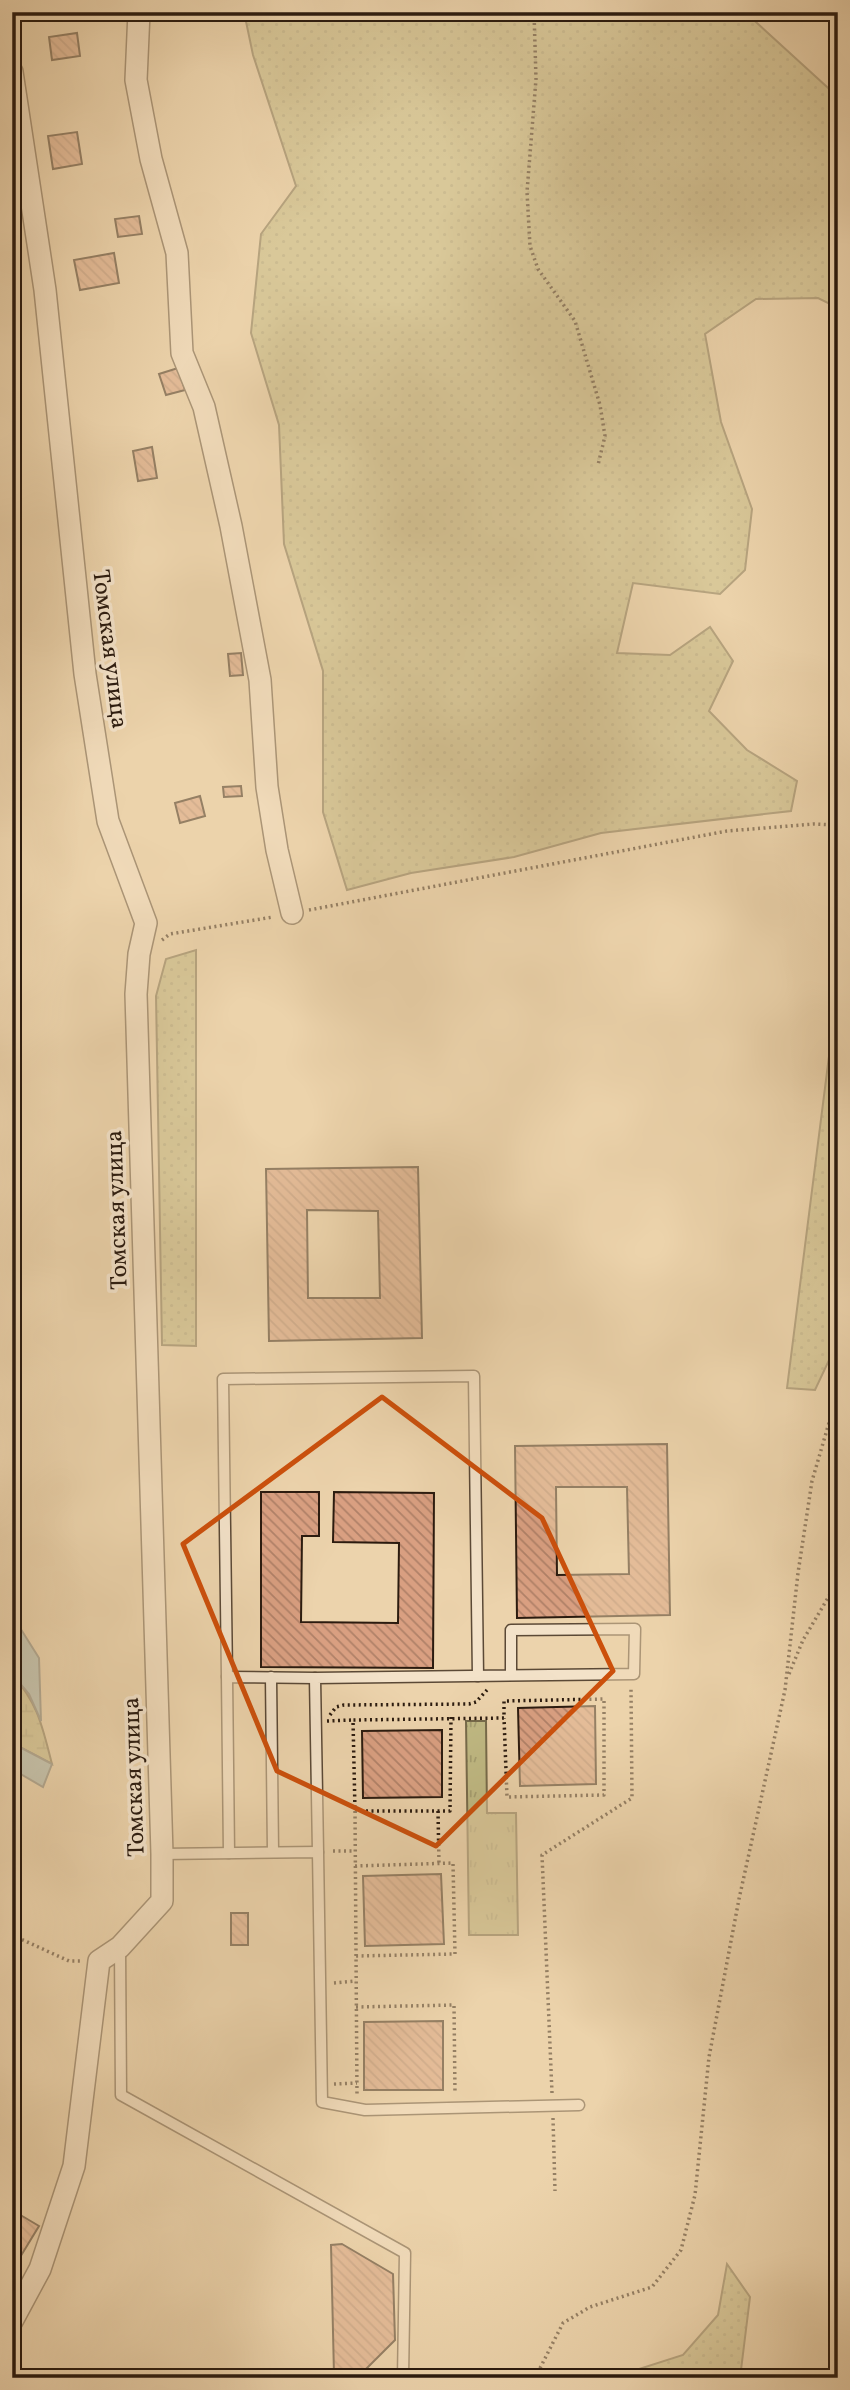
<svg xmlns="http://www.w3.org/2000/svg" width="850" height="2390" viewBox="0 0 850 2390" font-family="Vollkorn,serif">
	<defs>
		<pattern id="grass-dots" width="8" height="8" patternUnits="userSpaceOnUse" patternTransform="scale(1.75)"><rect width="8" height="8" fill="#c0ba84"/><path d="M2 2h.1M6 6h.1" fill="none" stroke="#a59f71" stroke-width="1.8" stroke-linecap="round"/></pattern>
		<pattern id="wetland-marsh" width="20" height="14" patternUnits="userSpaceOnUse" patternTransform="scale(1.75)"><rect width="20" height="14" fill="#c0ba84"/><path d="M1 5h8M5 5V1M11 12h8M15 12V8" fill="none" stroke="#a59f71"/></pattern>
		<pattern id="park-tufts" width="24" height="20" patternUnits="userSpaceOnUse" patternTransform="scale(1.75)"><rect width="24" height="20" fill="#c0ba84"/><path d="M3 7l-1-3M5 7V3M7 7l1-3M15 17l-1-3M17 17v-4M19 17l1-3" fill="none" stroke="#a59f71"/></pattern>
		<pattern id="building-back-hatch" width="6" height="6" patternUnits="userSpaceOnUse" patternTransform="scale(1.75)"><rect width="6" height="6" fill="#d99f81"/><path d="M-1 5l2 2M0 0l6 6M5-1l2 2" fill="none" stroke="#b08168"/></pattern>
	</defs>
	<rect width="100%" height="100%" fill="#ecd3ac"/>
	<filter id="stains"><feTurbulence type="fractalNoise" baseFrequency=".00286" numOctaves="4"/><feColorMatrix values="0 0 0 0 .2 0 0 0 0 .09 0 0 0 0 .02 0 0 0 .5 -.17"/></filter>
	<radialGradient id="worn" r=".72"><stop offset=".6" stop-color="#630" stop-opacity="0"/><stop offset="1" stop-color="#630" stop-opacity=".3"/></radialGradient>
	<!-- grass -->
	<g fill="url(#grass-dots)" stroke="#766a4a" stroke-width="2">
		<polygon points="244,12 745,12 838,97 838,308 818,298 756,299 705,334 721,422 752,509 745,570 720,594 633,583 617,653 670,655 710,627 733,661 709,711 747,750 797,781 791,811 601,833 514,857 411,873 347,890 323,812 323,671 284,544 279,425 251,333 261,234 296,186 253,55"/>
		<polygon points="196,950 196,1346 162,1345 156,996 166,959"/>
		<polygon points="838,985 838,1341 815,1390 787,1388"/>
		<polygon points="727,2264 750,2297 740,2378 611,2378 683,2355 718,2315"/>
	</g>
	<!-- wetland -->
	<path fill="url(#wetland-marsh)" stroke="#766a4a" stroke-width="2" d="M12,1674C39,1705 42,1726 52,1764L12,1743Z"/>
	<!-- park -->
	<polygon fill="url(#park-tufts)" stroke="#766a4a" stroke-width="2" points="466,1721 486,1721 487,1813 516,1813 518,1935 469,1935"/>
	<!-- water -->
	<g fill="#9db5b4" stroke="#6f7772" stroke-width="2">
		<polygon points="12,1615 39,1658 41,1721 29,1694 12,1674"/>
		<polygon points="12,1743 52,1764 43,1787 12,1769"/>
	</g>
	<!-- building -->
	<g fill="url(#building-back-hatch)" stroke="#2b1b0f" stroke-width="2" fill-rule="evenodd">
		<polygon points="77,33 80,56 52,60 49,37"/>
		<polygon points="77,132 82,164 53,169 48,136"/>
		<polygon points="139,216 142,234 118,237 115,219"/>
		<polygon points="114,253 119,283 80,290 74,260"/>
		<polygon points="178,368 185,390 166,395 159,374"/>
		<polygon points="152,447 157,478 138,481 133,451"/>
		<polygon points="241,653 243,675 230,676 228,654"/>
		<polygon points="241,786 242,796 224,797 223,787"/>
		<polygon points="200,796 205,816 180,823 175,803"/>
		<path d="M418,1167L422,1338L269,1341L266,1169ZM307,1210L378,1211L380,1298H308Z"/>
		<path d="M667,1444L670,1615L517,1618L515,1446ZM556,1487H627L629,1574L557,1575Z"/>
		<polygon points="261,1492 319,1492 319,1536 302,1536 301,1622 398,1623 399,1543 333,1542 334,1492 434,1493 433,1668 261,1667"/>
		<polygon points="595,1706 596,1784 520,1786 518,1708"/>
		<polygon points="442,1730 442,1797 363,1798 362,1731"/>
		<polygon points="441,1874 444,1944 365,1946 363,1876"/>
		<rect x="231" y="1913" width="17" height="32"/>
		<polygon points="443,2021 443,2090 364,2090 364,2022"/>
		<polygon points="12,2210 39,2226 19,2259 12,2255"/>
		<polygon points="342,2244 393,2274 395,2340 362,2373 334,2375 331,2245"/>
	</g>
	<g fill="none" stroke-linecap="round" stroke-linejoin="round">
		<!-- lane casing -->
		<g stroke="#5b4936" stroke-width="13">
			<g id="lane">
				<polyline points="227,1677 223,1379 474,1376 478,1676"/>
				<polyline points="271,1677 273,1852"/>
				<polyline points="318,1852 315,1678 634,1674 635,1629 511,1630 511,1675"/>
				<polyline points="229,1853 227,1677 315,1678"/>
				<polyline points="162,1854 318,1852 322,2102 365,2110 579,2105"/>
				<polyline points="120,1947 121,2095 405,2253 403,2378"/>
			</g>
		</g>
		<!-- street casing -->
		<g stroke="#5b4936" stroke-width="24">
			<g id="street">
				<polyline points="139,12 136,80 151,159 177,253 182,353 204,407 231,526 260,680 267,787 277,850 292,913"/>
				<polyline points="12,72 45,290 85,674 108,821 146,923 139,954 136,994 162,1854 162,1901 120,1947 99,1961 74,2166 40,2269 12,2321"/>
			</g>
		</g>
		<!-- path -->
		<g stroke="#2b1b0f" stroke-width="3.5" stroke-dasharray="2 3.5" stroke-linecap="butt">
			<polyline points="534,12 536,79 527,192 530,246 538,269 575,321 600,405 605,436 598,465"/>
			<polyline points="309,910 727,831 814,824 838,825"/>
			<polyline points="162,940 170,934 273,917"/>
			<polyline points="789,1674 803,1640 838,1581"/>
			<polyline points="330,1715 336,1707 344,1705 469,1704 476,1702 487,1690"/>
			<polyline points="451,1717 450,1811 355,1811 353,1720 504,1718 504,1701 604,1699 604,1795 507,1797 504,1718"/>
			<polyline points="327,1721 353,1720"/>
			<polyline points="355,1811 357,2095"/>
			<polyline points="438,1811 439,1864"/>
			<polyline points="333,1851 355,1851"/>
			<polyline points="355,1866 453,1863 455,1954 356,1956"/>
			<polyline points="12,1935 69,1961 81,1961"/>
			<polyline points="334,1983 356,1981"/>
			<polyline points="356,2007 454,2005 455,2094"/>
			<polyline points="334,2084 357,2083"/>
			<polyline points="552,2093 542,1855 632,1798 631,1689"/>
			<polyline points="553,2118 555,2191"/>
			<polyline points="535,2378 563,2323 590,2307 652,2287 681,2250 695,2195 709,2057 739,1899 785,1690 798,1573 812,1481 838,1392"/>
		</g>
		<!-- lane -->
		<use href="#lane" stroke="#f3e2c9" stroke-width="10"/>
		<!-- street -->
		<use href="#street" stroke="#f3e2c9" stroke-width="21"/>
	</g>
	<!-- marked area -->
	<path d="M0 0H850V2390H0ZM382,1397L542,1518L613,1671L436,1846L277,1771L183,1544Z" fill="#ecd3ac" fill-opacity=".55" fill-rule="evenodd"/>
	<path fill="none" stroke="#cc500c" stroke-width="5" stroke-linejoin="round" d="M382,1397L542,1518L613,1671L436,1846L277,1771L183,1544Z"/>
	<g text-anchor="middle" stroke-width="7" stroke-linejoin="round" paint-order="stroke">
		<!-- street labels -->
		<g font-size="24" fill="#2b1b0f" stroke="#f3e2c9">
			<text transform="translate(111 649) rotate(83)" y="8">Томская улица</text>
			<text transform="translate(116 1210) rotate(-92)" y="8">Томская улица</text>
			<text transform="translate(133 1777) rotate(-92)" y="8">Томская улица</text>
		</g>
	</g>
	<!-- margin -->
	<rect width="850" height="2390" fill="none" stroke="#ecd3ac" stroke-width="42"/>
	<rect x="14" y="14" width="822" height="2362" fill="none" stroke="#2b1b0f" stroke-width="3.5"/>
	<rect x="21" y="21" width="808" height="2348" fill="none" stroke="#2b1b0f" stroke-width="2"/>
	<rect width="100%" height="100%" filter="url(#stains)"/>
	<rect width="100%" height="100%" fill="url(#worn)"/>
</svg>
